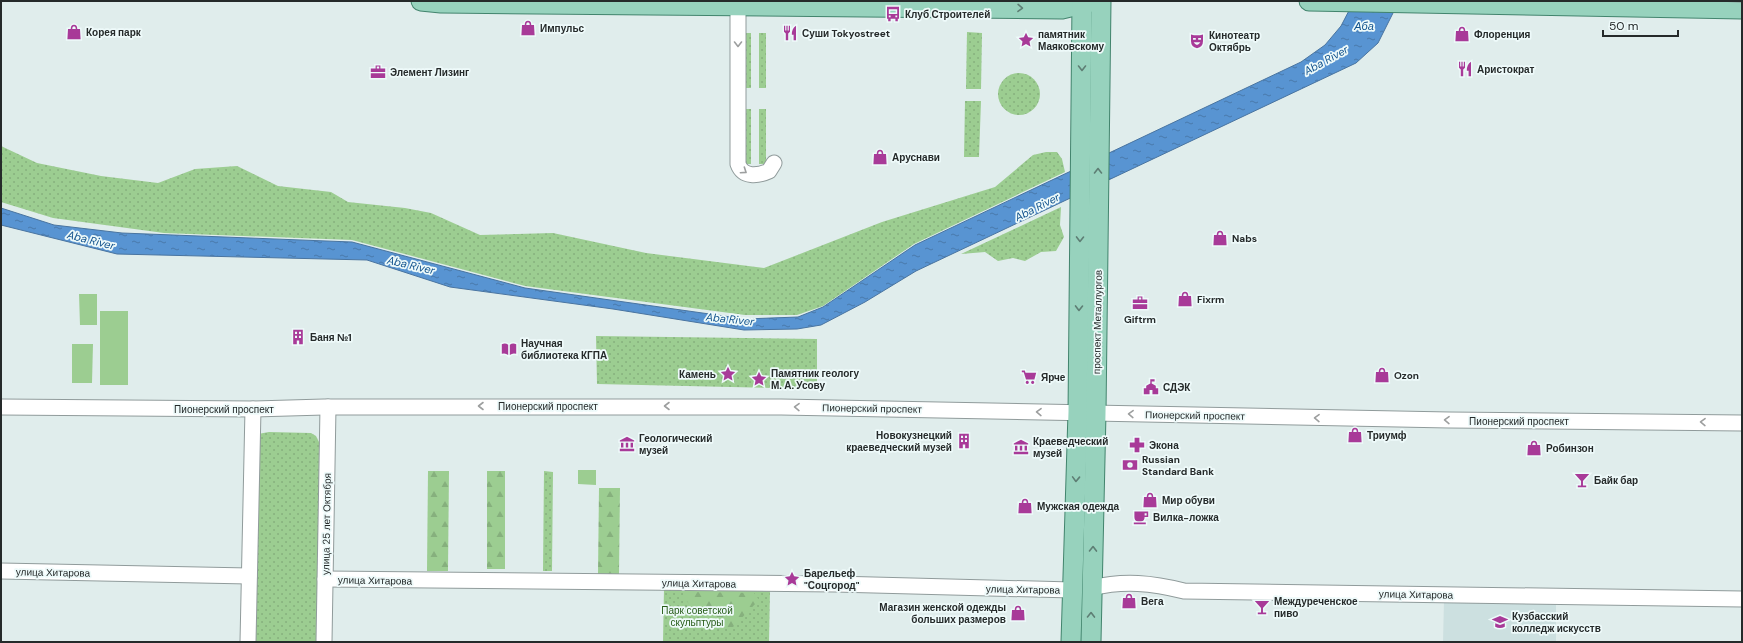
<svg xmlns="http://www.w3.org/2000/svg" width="1743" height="643" viewBox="0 0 1743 643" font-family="'DM Sans',sans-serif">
	<defs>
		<pattern id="green-dots" width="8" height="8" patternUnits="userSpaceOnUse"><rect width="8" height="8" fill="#9ccd91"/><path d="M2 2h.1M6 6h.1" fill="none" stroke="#86b07d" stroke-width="1.8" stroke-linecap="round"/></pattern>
		<pattern id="forest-firs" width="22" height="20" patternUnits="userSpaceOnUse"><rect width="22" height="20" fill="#9ccd91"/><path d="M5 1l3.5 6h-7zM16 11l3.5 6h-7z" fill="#86b07d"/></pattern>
		<pattern id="water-ripples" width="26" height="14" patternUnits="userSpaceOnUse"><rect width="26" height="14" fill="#5894d2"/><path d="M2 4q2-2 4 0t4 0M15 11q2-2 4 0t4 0" fill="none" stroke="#4979ab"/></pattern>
	</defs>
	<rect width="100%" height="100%" fill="#e0edec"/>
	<!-- built -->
	<polygon fill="#cce0e0" points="1444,600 1556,602 1556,642 1443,642"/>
	<!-- green -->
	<g fill="url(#green-dots)">
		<polygon points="967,32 982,33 981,89 966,89"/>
		<rect x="743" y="33" width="8" height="55"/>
		<rect x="759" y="33" width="7" height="55"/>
		<circle cx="1019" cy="94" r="21"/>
		<polygon points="965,101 981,101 979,157 964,157"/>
		<rect x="743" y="109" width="8" height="55"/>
		<rect x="759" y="109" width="7" height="55"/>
		<polygon points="1,146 37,163 101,176 158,183 195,169 237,166 278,186 331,192 348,202 405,208 431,213 480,235 553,233 646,253 764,268 882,222 995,187 1033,155 1046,152 1057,152 1062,159 1065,172 914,244 823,306 797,315 745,315 525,286 352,240 164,233 53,218 1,202"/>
		<polygon points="1061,207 1060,225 1064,237 1056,251 1041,252 1025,261 1013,258 998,261 985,252 961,254"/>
		<polygon points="596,336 817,339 817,389 597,384"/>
		<polygon points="269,432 311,433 316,436 319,442 318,642 253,642 258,434"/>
		<polygon points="544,471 553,472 552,571 543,571"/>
		<polygon points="664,588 770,590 769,642 663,642"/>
	</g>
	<!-- forest -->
	<g fill="url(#forest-firs)">
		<polygon points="428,471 449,471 448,571 427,571"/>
		<rect x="487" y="471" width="18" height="98"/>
		<polygon points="599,488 620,488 619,574 598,574"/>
		<polygon points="687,592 754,593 759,600 732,628 715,628 682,597"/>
	</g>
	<!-- pitch -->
	<g fill="#9ccd91">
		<polygon points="97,294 97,325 80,325 79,294"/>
		<rect x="100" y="311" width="28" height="74"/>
		<polygon points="72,344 93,344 92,383 72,383"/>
		<polygon points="578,470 596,470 596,485 578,484"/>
	</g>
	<!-- water -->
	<polygon fill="url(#water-ripples)" stroke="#4974a0" points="1354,1 1399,1 1378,43 1356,63 916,271 865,302 821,325 797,329 744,330 613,309 450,287 367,260 117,254 1,225 1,208 54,225 122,233 352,242 525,288 745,319 798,317 823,307 915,245 1301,62 1325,45 1341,26"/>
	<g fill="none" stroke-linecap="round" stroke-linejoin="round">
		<!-- minor casing -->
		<g stroke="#909b9b" stroke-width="17">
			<g id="minor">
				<path d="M738,5V164C743,178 758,176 769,171L774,163"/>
				<polyline points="1,407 253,409 324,407 781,407 1449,420 1742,423"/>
				<polyline points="1,571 249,576"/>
				<polyline points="325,579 835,584 1072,590"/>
				<path d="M1092,588C1124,580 1152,583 1184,591L1742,599"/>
				<polyline points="248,642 253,409"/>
				<polyline points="324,642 328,407"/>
			</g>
		</g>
		<!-- major casing -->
		<g stroke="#42846d" stroke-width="21">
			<g id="major">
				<polyline points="421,1 441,3 1062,9 1095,1"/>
				<polyline points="1309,1 1742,9"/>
				<polyline points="1071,642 1078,412 1082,1"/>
				<polyline points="1091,642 1096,413 1101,1"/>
			</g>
		</g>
		<!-- minor -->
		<use href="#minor" stroke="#fff" stroke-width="15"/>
		<!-- major -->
		<use href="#major" stroke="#97d2bd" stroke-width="19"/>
		<!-- tram -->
		<g stroke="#7e8787" stroke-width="1">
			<polyline points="1051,1 1065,1"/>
			<polyline points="1712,1 1742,2"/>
		</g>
	</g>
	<!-- one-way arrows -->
	<defs><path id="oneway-chevron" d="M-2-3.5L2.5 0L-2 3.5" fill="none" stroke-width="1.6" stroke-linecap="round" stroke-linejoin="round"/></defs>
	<g stroke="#5e7e74">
		<use href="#oneway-chevron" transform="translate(1020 8) rotate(1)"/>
		<use href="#oneway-chevron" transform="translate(1082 68) rotate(90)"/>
		<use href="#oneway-chevron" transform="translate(1098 171) rotate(-90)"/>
		<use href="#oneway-chevron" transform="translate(1080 239) rotate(91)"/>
		<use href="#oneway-chevron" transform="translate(1079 308) rotate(91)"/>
		<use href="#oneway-chevron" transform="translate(1076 479) rotate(92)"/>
		<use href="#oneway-chevron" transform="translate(1093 549) rotate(-89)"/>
		<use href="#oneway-chevron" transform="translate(1091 615) rotate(-89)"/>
	</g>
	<g stroke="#9d9f9f">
		<use href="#oneway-chevron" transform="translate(738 44) rotate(90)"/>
		<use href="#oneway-chevron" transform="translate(744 171) rotate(34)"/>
		<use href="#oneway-chevron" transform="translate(481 406) rotate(180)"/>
		<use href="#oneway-chevron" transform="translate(667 406) rotate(-180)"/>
		<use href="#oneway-chevron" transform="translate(797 407) rotate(-179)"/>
		<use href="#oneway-chevron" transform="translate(1039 412) rotate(-179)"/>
		<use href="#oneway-chevron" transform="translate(1131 414) rotate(-178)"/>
		<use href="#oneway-chevron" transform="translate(1317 418) rotate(-179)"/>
		<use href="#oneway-chevron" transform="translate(1447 420) rotate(-179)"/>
		<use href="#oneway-chevron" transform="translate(1703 422) rotate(-179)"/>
	</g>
	<!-- icons -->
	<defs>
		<g id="bus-bare" transform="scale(1.2)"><path d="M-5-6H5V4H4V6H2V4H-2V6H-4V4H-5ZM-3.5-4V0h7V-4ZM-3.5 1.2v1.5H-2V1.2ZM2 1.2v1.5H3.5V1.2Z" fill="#a83a98" stroke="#eefafa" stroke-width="2.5" paint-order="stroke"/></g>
		<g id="shop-bare" transform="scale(1.2)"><path d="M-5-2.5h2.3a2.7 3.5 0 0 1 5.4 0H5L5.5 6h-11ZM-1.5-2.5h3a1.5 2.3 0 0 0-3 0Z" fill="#a83a98" stroke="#eefafa" stroke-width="2.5" paint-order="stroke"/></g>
		<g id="restaurant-bare" transform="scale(1.2)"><path d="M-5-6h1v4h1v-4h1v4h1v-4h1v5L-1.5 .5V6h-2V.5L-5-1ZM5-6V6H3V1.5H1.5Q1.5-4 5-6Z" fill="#a83a98" stroke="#eefafa" stroke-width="2.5" paint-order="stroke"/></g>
		<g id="sight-bare" transform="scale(1.2)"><path d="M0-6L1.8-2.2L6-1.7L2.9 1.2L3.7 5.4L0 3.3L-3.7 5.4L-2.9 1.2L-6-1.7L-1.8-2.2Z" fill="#a83a98" stroke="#eefafa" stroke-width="2.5" paint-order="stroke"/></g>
		<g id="theatre-bare" transform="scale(1.2)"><path d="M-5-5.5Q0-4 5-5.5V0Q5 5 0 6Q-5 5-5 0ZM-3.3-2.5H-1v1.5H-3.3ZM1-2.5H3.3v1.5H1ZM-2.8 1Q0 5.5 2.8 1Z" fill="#a83a98" stroke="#eefafa" stroke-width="2.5" paint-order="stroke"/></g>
		<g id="office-bare" transform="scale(1.2)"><path d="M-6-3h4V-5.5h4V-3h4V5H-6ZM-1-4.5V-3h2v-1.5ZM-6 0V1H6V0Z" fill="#a83a98" stroke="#eefafa" stroke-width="2.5" paint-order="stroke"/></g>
		<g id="building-bare" transform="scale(1.2)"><path d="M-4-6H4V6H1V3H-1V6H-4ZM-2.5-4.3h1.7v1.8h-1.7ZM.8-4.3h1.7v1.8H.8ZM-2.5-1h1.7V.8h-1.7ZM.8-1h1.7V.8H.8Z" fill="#a83a98" stroke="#eefafa" stroke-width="2.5" paint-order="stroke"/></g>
		<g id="library-bare" transform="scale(1.2)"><path d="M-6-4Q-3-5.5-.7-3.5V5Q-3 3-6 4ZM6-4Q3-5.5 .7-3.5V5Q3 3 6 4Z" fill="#a83a98" stroke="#eefafa" stroke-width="2.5" paint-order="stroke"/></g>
		<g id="supermarket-bare" transform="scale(1.2)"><path d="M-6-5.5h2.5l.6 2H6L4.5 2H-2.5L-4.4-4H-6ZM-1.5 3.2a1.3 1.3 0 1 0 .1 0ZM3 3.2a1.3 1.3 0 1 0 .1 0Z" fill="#a83a98" stroke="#eefafa" stroke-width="2.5" paint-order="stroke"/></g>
		<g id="civic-bare" transform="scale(1.2)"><path d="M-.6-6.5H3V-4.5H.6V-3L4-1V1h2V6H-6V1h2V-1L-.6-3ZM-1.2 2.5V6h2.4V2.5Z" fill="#a83a98" stroke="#eefafa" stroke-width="2.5" paint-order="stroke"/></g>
		<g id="museum-bare" transform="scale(1.2)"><path d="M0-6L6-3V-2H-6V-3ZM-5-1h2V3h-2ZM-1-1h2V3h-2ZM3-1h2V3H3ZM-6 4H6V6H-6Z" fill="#a83a98" stroke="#eefafa" stroke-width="2.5" paint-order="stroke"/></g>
		<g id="pharmacy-bare" transform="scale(1.2)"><path d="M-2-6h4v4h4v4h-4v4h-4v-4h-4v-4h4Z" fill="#a83a98" stroke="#eefafa" stroke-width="2.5" paint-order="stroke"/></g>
		<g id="bank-bare" transform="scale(1.2)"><path d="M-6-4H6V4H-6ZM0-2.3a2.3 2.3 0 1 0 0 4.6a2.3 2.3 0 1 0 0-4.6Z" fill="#a83a98" stroke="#eefafa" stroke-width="2.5" paint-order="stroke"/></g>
		<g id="bar-bare" transform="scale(1.2)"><path d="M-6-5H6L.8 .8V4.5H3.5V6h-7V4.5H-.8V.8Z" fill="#a83a98" stroke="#eefafa" stroke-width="2.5" paint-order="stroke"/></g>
		<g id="cafe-bare" transform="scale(1.2)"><path d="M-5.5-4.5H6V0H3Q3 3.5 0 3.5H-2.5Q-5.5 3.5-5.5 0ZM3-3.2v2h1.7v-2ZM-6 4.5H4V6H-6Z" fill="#a83a98" stroke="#eefafa" stroke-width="2.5" paint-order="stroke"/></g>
		<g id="university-bare" transform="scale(1.2)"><path d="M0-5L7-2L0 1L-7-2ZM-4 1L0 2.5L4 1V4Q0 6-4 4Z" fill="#a83a98" stroke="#eefafa" stroke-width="2.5" paint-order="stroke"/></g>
	</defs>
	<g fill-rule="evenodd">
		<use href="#bus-bare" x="893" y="14"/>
		<use href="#shop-bare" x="528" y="28"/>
		<use href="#shop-bare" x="74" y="32"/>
		<use href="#restaurant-bare" x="790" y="33"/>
		<use href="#shop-bare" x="1462" y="34"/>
		<use href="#sight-bare" x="1026" y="40"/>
		<use href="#theatre-bare" x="1197" y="41"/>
		<use href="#restaurant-bare" x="1465" y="69"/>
		<use href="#office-bare" x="378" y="72"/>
		<use href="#shop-bare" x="880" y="157"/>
		<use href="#shop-bare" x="1220" y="238"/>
		<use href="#shop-bare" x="1185" y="299"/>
		<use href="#office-bare" x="1140" y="303"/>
		<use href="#building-bare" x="298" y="337"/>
		<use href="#library-bare" x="509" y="349"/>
		<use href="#sight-bare" x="728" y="374"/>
		<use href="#shop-bare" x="1382" y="375"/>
		<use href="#supermarket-bare" x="1029" y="377"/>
		<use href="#sight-bare" x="759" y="379"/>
		<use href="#civic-bare" x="1151" y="387"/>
		<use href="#shop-bare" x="1355" y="435"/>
		<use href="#building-bare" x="964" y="441"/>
		<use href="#museum-bare" x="627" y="444"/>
		<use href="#pharmacy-bare" x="1137" y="445"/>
		<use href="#museum-bare" x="1021" y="447"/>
		<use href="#shop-bare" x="1534" y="448"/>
		<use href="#bank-bare" x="1130" y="465"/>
		<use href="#bar-bare" x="1582" y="480"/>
		<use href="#shop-bare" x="1150" y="500"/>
		<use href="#shop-bare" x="1025" y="506"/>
		<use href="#cafe-bare" x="1141" y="517"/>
		<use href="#sight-bare" x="792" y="579"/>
		<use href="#shop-bare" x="1129" y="601"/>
		<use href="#bar-bare" x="1262" y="607"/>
		<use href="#shop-bare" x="1018" y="613"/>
		<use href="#university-bare" x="1500" y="622"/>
	</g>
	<g text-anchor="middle" stroke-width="3.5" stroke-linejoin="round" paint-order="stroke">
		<!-- poi labels -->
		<g font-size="10" font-weight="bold" fill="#252a2a" stroke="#eefafa" text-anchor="start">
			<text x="905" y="18">Клуб Строителей</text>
			<text x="540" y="32">Импульс</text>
			<text x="86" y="36">Корея парк</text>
			<text x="802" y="37">Суши Tokyostreet</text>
			<text x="1038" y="38">памятник<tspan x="1038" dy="12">Маяковскому</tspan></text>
			<text x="1474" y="38">Флоренция</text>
			<text x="1209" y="39">Кинотеатр<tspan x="1209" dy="12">Октябрь</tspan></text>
			<text x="1477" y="73">Аристократ</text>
			<text x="390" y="76">Элемент Лизинг</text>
			<text x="892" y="161">Аруснави</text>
			<text x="1232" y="242">Nabs</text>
			<text x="1197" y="303">Fixrm</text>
			<text x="1140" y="323" text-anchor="middle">Giftrm</text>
			<text x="310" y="341">Баня №1</text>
			<text x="521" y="347">Научная<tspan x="521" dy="12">библиотека КГПА</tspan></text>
			<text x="771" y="377">Памятник геологу<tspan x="771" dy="12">М. А. Усову</tspan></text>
			<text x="716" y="378" text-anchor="end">Камень</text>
			<text x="1394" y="379">Ozon</text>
			<text x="1041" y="381">Ярче</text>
			<text x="1163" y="391">СДЭК</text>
			<text x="952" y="439" text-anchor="end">Новокузнецкий<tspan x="952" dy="12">краеведческий музей</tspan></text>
			<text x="1367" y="439">Триумф</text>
			<text x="639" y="442">Геологический<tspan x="639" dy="12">музей</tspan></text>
			<text x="1033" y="445">Краеведческий<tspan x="1033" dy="12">музей</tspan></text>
			<text x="1149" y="449">Экона</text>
			<text x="1546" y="452">Робинзон</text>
			<text x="1142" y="463">Russian<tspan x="1142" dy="12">Standard Bank</tspan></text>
			<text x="1594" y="484">Байк бар</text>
			<text x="1162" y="504">Мир обуви</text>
			<text x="1037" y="510">Мужская одежда</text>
			<text x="1153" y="521">Вилка-ложка</text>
			<text x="804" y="577">Барельеф<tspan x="804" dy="12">"Соцгород"</tspan></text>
			<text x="1141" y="605">Вега</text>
			<text x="1274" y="605">Междуреченское<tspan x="1274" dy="12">пиво</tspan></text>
			<text x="1006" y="611" text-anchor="end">Магазин женской одежды<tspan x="1006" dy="12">больших размеров</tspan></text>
			<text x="1512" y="620">Кузбасский<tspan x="1512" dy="12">колледж искусств</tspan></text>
		</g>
		<!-- street labels -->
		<g font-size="10" fill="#252a2a" stroke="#eefafa">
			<text transform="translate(1097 322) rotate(-89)" y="4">проспект Металлургов</text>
			<text x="548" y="410">Пионерский проспект</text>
			<text transform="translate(872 408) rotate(1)" y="4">Пионерский проспект</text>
			<text x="224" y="413">Пионерский проспект</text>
			<text transform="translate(1195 415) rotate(1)" y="4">Пионерский проспект</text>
			<text x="1519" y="425">Пионерский проспект</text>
			<text transform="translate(326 524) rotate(-89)" y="4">улица 25 лет Октября</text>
			<text transform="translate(53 572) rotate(1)" y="4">улица Хитарова</text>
			<text transform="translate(375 580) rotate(1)" y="4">улица Хитарова</text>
			<text transform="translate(699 583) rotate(1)" y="4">улица Хитарова</text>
			<text transform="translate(1023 589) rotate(1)" y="4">улица Хитарова</text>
			<text transform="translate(1416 594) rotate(1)" y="4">улица Хитарова</text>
		</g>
		<!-- park labels -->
		<g font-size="10" fill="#275c18" stroke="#eefafa">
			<text x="697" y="614">Парк советской<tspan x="697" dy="12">скульптуры</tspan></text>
		</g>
		<!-- water labels -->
		<g font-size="11" font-style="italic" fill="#11528d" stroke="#eefafa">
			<text x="1364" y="30">Аба</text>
			<text transform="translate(1326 60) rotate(-29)" y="4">Aba River</text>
			<text transform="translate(1037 207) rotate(-27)" y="4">Aba River</text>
			<text transform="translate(91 240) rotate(14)" y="4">Aba River</text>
			<text transform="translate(411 265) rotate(13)" y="4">Aba River</text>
			<text transform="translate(730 319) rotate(6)" y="4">Aba River</text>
		</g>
	</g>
	<!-- border -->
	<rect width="1743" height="643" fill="none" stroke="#252a2a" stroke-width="4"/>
	<!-- scale -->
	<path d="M1603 30v6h75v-6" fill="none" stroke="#252a2a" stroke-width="2"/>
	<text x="1609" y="30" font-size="12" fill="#252a2a" stroke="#eefafa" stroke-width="3" paint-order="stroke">50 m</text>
</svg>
